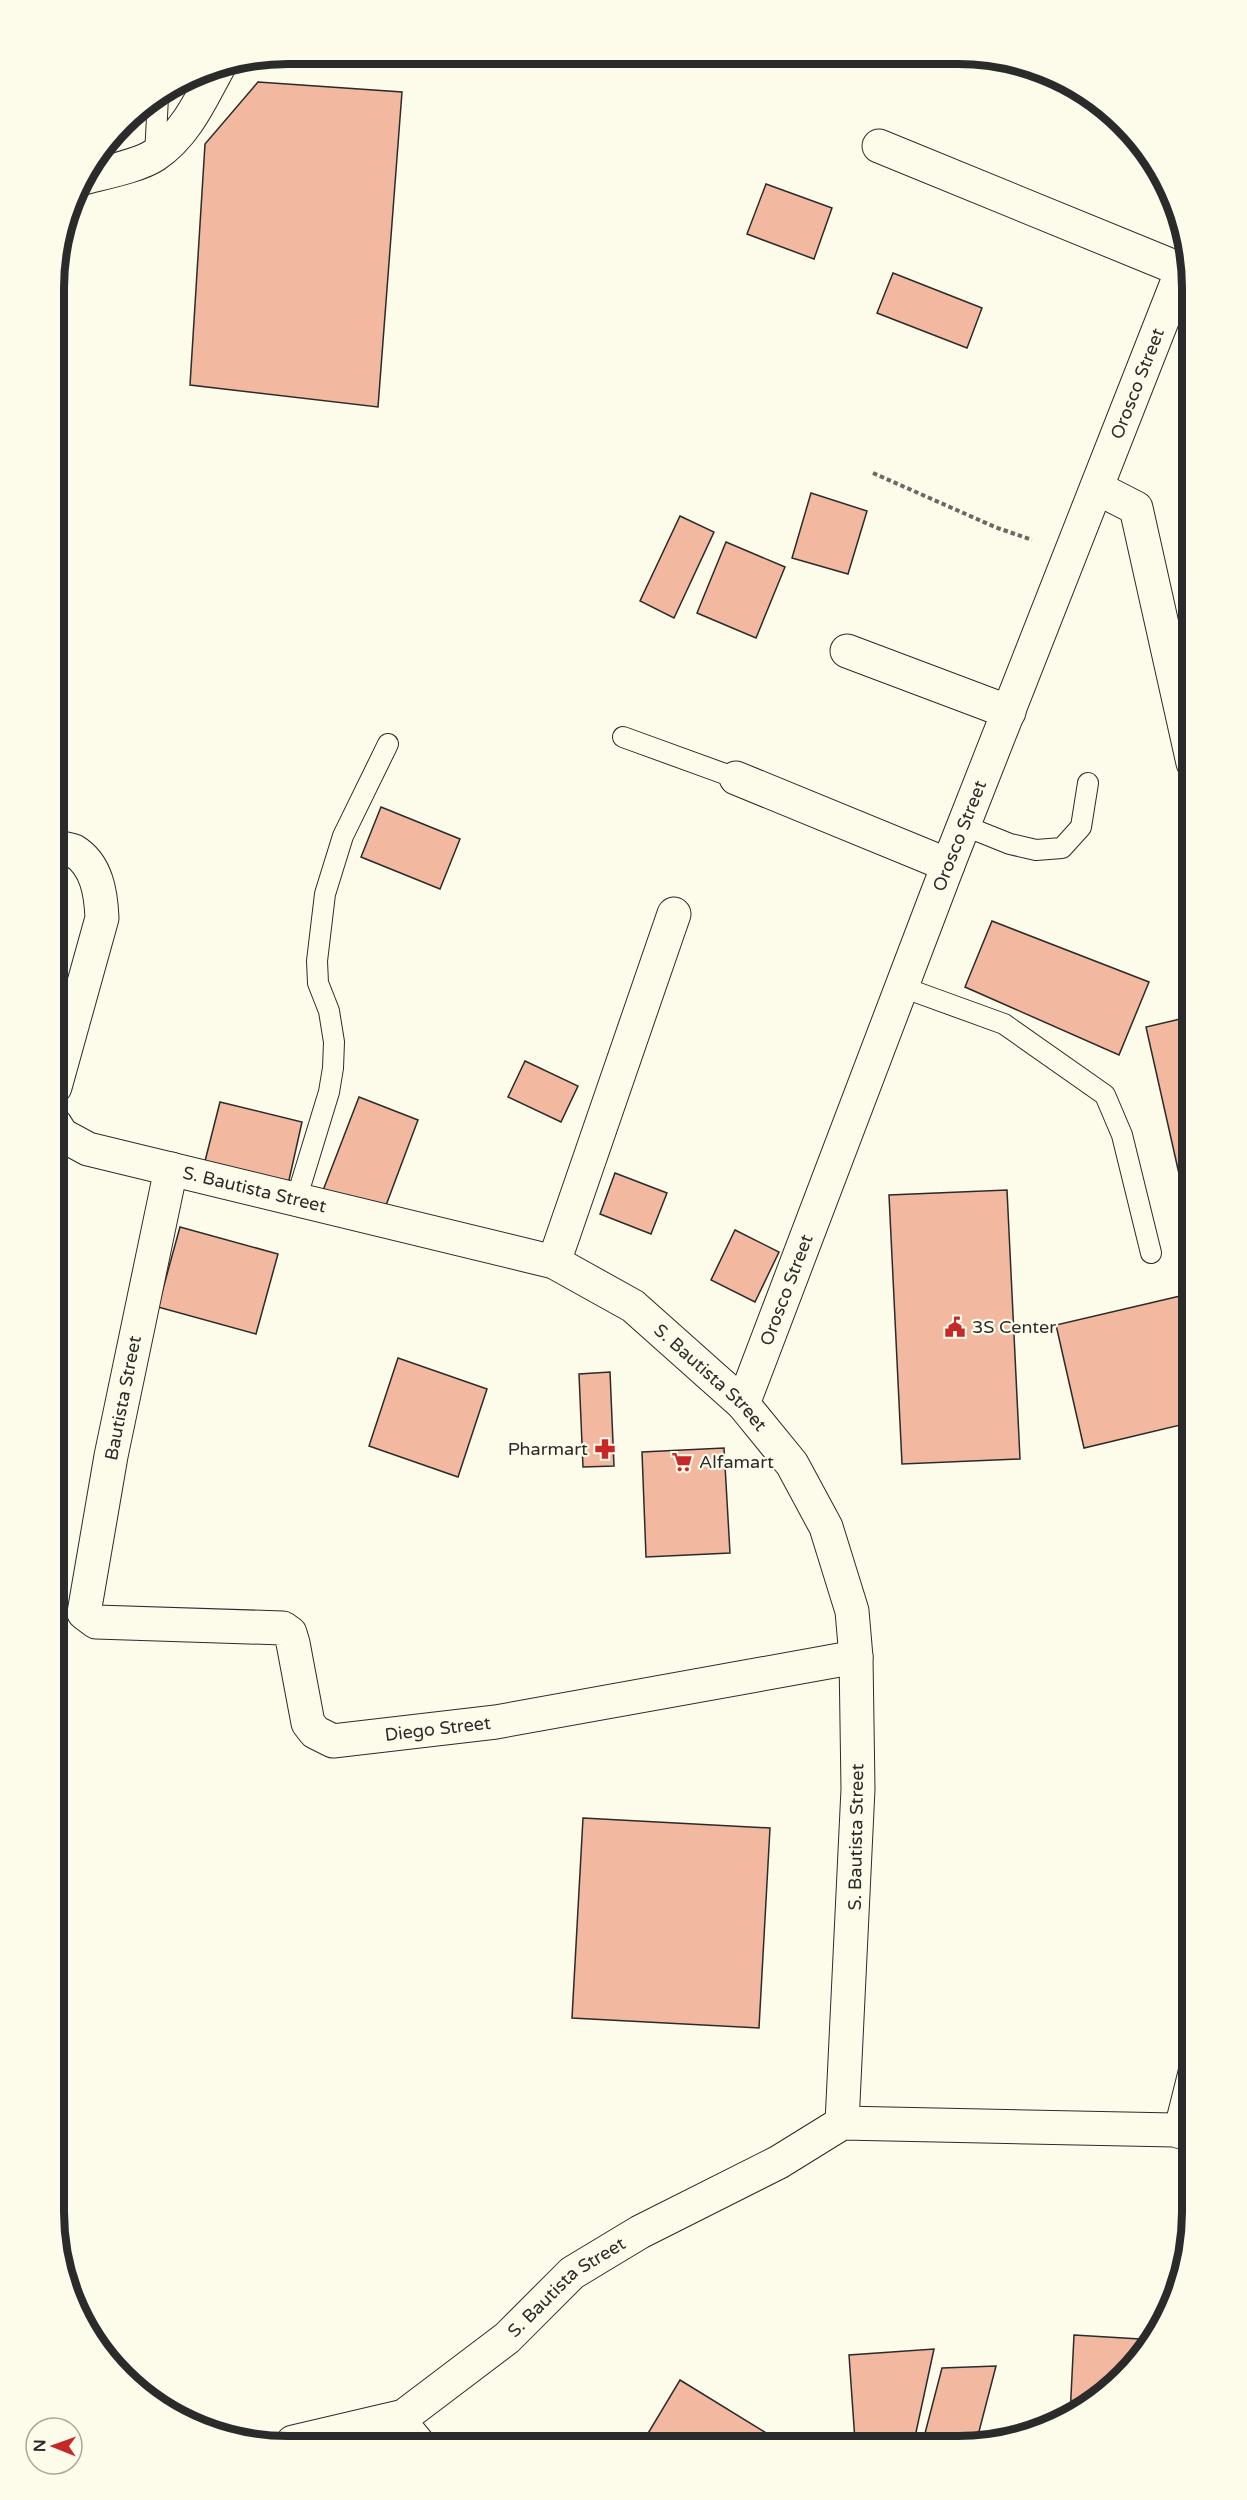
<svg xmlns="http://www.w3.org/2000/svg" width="1247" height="2500" viewBox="0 0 1247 2500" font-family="'Varela Round',sans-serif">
	<rect width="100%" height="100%" fill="#fdfbea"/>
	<!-- building -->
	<g fill="#f2b8a0" stroke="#2b2b2b" stroke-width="1.5">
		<polygon points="258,82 402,92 378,407 190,385 205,144"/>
		<polygon points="766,184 832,208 814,259 747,234"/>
		<polygon points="893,273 982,308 967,348 877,313"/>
		<polygon points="811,493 867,511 848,574 792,558"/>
		<polygon points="680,516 714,532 674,618 640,601"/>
		<polygon points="726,542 785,567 756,638 697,613"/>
		<polygon points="381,807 460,839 440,889 361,857"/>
		<polygon points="992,921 1149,982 1119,1055 965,987"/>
		<polygon points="1193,1016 1193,1236 1146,1027"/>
		<polygon points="525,1061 578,1086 561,1122 508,1097"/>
		<polygon points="359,1097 418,1120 382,1216 322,1193"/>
		<polygon points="220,1102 302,1122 287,1189 203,1169"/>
		<polygon points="615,1173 667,1193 651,1234 600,1214"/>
		<polygon points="1007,1190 1020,1459 902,1464 889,1195"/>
		<polygon points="180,1227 278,1254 256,1334 158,1307"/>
		<polygon points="735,1230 779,1252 755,1302 711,1280"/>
		<polygon points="1193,1293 1193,1422 1084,1448 1056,1325"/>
		<polygon points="398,1358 487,1389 458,1477 369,1446"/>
		<polygon points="610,1372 614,1466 583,1467 579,1374"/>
		<polygon points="724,1448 730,1553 646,1557 642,1452"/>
		<polygon points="583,1818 770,1828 759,2028 572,2018"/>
		<polygon points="1074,2335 1140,2339 1147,2350 1089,2406 1070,2416"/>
		<polygon points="934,2349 915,2437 855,2441 849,2355"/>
		<polygon points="996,2366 976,2443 941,2446 923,2441 942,2368"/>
		<polygon points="680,2380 768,2434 761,2445 641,2445"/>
	</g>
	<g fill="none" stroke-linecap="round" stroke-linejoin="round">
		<!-- service casing -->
		<g stroke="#2b2b2b" stroke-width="22">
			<g id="service">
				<polyline points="155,156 158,97"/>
				<polyline points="623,737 736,778"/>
				<polyline points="965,826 1010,844 1036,850 1062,848 1081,827 1088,783"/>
				<polyline points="902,987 1004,1024 1105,1095 1122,1135 1151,1253"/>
				<polyline points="296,1200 329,1092 333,1068 334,1042 329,1011 318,983 317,961 325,894 343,836 388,744"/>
				<polyline points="1174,2130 1193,2054"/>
				<polyline points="404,2416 427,2444"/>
			</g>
		</g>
		<!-- minor casing -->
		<g stroke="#2b2b2b" stroke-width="35">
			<g id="minor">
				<polyline points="879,146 1182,270 1189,266"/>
				<path d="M83,178C102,173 139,166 155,155C186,134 201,99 218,68"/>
				<polyline points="1097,488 1136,508 1193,763"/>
				<polyline points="847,651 1009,712"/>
				<polyline points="736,778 948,865"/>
				<path d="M55,1087L102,918C101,894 97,865 74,851C69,849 61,848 55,847"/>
				<path id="s1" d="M55,1124L62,1135L88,1149L554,1262L633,1306L743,1404L792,1464L826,1527L852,1611L856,1657L858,1789L842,2123"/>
				<path id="s2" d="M171,1169L111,1456L84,1613L96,1622L283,1628L290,1633L293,1643L308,1723L315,1732L333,1741L496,1722L856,1657"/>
				<polyline points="554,1262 674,914"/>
				<path id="s3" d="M743,1404L948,865L1182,270"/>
				<path id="s4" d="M293,2442L404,2416L507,2338L572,2273L640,2232L779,2162L842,2123L1174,2130L1192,2135"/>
			</g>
		</g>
		<!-- path -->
		<polyline stroke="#6a6964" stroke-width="4" stroke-dasharray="4.5 3" stroke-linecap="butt" points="873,473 995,527 1032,540"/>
		<!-- service -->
		<use href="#service" stroke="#fdfbea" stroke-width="20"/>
		<!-- minor -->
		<use href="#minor" stroke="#fdfbea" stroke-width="33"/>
	</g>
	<!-- icons -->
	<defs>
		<g id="civic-bare" transform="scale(1.62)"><path d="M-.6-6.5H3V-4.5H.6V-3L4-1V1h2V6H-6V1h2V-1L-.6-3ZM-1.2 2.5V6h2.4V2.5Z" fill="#c62828" stroke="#fdfbea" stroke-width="2.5" paint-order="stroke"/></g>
		<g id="pharmacy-bare" transform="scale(1.62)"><path d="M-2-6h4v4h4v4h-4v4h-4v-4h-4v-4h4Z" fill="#c62828" stroke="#fdfbea" stroke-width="2.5" paint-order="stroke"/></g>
		<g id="supermarket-bare" transform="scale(1.62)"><path d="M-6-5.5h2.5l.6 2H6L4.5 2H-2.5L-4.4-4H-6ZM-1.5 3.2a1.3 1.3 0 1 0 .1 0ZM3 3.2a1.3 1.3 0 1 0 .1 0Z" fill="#c62828" stroke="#fdfbea" stroke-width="2.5" paint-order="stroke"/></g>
	</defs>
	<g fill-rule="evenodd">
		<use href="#civic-bare" x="955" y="1327"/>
		<use href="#pharmacy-bare" x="605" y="1449"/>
		<use href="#supermarket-bare" x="682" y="1462"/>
	</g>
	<g text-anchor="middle" stroke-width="4.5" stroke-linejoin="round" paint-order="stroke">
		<!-- street labels -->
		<g font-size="18" fill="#2b2b2b" stroke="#fdfbea">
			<text dy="6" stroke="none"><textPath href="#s3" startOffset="1094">Orosco Street</textPath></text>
			<text dy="6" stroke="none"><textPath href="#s3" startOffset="608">Orosco Street</textPath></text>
			<text dy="6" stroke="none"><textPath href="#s1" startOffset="214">S. Bautista Street</textPath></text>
			<text dy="6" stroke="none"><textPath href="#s3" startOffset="122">Orosco Street</textPath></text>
			<text dy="6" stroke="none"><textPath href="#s1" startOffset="718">S. Bautista Street</textPath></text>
			<text transform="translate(123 1398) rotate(-79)" y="6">Bautista Street</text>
			<text dy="6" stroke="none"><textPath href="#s2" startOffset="892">Diego Street</textPath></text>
			<text transform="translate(856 1837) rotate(-89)" y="6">S. Bautista Street</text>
			<text dy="6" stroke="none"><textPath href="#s4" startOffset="322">S. Bautista Street</textPath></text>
		</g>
		<!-- poi labels -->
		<g font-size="18" fill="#2b2b2b" stroke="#fdfbea" text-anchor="start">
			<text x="972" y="1333">3S Center</text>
			<text x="588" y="1455" text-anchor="end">Pharmart</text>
			<text x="699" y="1468">Alfamart</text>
		</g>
	</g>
	<!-- crop -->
	<path d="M0 0H1247V2500H0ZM288 64H958A224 224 0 0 1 1182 288V2212A224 224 0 0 1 958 2436H288A224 224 0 0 1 64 2212V288A224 224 0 0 1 288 64Z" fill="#fdfbea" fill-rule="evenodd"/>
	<path fill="none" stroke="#2b2b2b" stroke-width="8" d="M288 64H958A224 224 0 0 1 1182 288V2212A224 224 0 0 1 958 2436H288A224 224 0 0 1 64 2212V288A224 224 0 0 1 288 64Z"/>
	<!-- north arrow -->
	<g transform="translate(54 2446) rotate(271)"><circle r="28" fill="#fdfbea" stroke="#a9a89e" stroke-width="1.5"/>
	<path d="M0-4.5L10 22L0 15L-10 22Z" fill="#c62828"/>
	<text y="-9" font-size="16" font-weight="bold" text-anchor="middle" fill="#2b2b2b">N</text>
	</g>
</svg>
